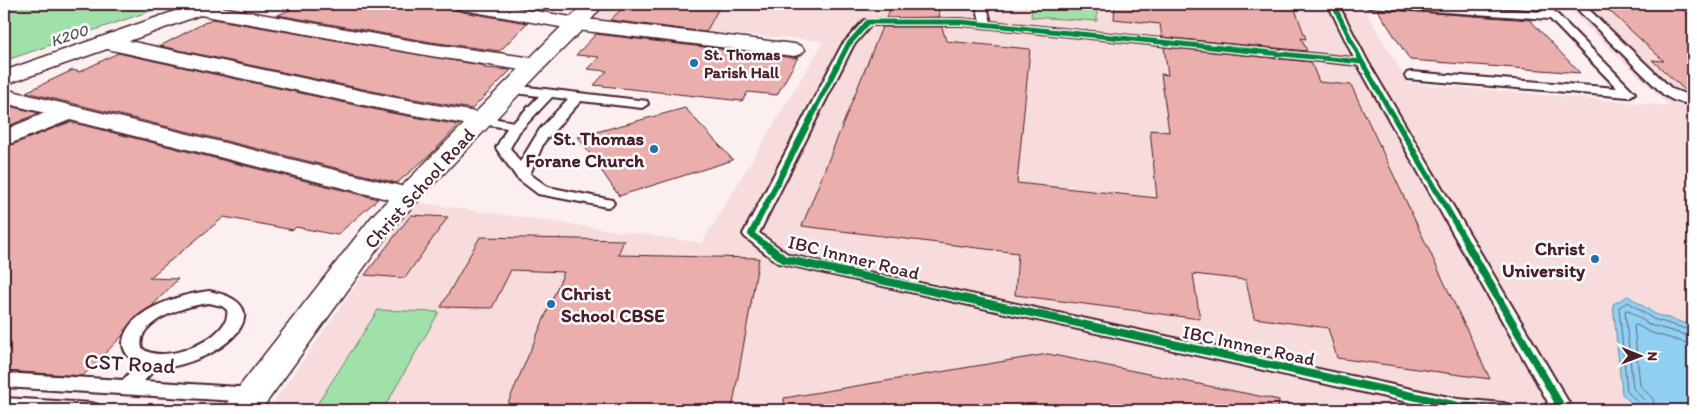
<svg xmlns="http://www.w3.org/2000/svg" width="1697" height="414" viewBox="0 0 1697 414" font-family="Itim,sans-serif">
	<rect width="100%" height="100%" fill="#fbefef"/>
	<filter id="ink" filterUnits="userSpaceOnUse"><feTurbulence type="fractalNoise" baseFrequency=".02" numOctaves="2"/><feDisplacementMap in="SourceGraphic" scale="10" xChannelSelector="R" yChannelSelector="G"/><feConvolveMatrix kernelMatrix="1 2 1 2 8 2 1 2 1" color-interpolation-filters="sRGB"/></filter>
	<g filter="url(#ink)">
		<!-- built -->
		<polygon fill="#f6dcdb" points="608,4 1361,4 1408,83 1670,106 1564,4 1693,4 1693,410 268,410 415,202 702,243 824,41 589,23"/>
		<!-- green -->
		<g fill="#a0e1aa" stroke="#75806a">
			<polygon points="4,4 171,4 4,61"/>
			<polygon points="1032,4 1097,4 1097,21 1031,17"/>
			<polygon points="378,310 439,312 384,408 316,406"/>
		</g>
		<!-- water -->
		<polygon fill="#90d0f2" stroke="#7489a2" points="1628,296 1655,314 1691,325 1693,330 1693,410 1638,410 1622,394 1613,304"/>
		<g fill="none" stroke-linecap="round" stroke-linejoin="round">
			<!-- shore -->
			<g stroke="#66667b" stroke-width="1">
				<polyline points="1641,410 1640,405 1627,391 1619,307 1628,302 1653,319 1693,331"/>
				<polyline points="1648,410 1646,402 1633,388 1625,311 1628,310 1650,325 1693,337"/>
				<polyline points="1655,410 1653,399 1640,385 1634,326 1637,325 1649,332 1693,345"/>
			</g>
		</g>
		<!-- building -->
		<g fill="#eaafad" stroke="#4a1f2b">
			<polygon points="304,4 404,4 452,6 455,10 463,12 527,23 500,51 431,42 278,15"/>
			<polygon points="627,4 721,4 706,32 610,20"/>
			<polygon points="893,4 937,4 940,17 886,18"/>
			<polygon points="1115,4 1293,4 1306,39 1301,38 1307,51 1162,37 1160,24 1114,19"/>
			<polygon points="1602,4 1676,4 1693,18 1693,95 1688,93 1652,60 1664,61"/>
			<polygon points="1377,9 1530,20 1580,73 1410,60"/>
			<polygon points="212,19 486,66 484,68 511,70 472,109 391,95 160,46"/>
			<polygon points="882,27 942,27 946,41 1030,49 1017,183 1157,198 1150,130 1169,132 1161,74 1168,75 1164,47 1311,62 1319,82 1351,85 1490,379 1337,358 1328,328 1254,318 1246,280 1193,274 1200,319 1015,295 1018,253 802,226"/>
			<polygon points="596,34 794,58 798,57 777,95 748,92 742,101 594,85 607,71 587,69 599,57 576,55"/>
			<polygon points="118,53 391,113 459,125 431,154 397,183 26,92 73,70 79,72"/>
			<polygon points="4,105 39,113 4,128"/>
			<polygon points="685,108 733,160 619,196 578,137"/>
			<polygon points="70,122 378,199 337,235 296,227 293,230 224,217 149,278 178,279 151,307 133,319 123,335 83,376 4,371 4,148"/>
			<polygon points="411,215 448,217 405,278 365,275"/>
			<polygon points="480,237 624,240 618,255 759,258 732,410 505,410 564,272 511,270 492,308 441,307"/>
			<polygon points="1048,354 1279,400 1278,410 785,410 784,398"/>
		</g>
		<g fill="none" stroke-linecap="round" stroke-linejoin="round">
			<!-- service casing -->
			<g stroke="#4a1f2b" stroke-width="4">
				<g id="service">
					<polygon points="976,4 986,4 991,22 1354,58 1328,4 1338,4 1368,62 1566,398 1569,403 1564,410 1542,410 1548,402 1358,65 961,25 871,25 853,46 759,233 789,255 1458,399 1503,403 1510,405 1513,410 1444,410 784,264 778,263 745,237 743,234 842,45 864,20 961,19 980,21"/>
					<polygon points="1363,4 1413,4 1543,12 1536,4 1547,4 1635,93 1629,97 1407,79 1405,76 1407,73 1411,72 1617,88 1550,19 1368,7"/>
					<polygon points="1572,4 1583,4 1672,89 1693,97 1693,105 1673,100 1664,95"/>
					<polygon points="1686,4 1693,4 1693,9 1689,8"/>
					<path d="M511,85L647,101L648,104L642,108L581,101L544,142L530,174L548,187L612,200L614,203L612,206L607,207L538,194L517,178L496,148L507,128L476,123L474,120L481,116L514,122L539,96L507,92L505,89ZM552,97L568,99L540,129L520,162L510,148L519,132Z"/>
					<path d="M209,291C265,301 246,335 209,354C192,362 174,368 156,368L144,381L253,388L260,390L263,395L260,400L253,402L4,387V373L123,380L138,363C130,359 123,352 123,343C126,309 183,294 209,291ZM209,303L222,306L227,310C233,337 162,367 142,348C135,320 189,305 209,303Z"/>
					<polygon points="4,398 91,403 98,405 101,410 4,410"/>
				</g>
			</g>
			<!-- minor casing -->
			<g stroke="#4a1f2b" stroke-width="3">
				<g id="minor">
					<polygon points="195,4 223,4 221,7 431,44 534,58 542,60 545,65 542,70 534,72 431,56 200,15 129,41 391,97 481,113 489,115 493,120 489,125 481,127 391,111 107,49 4,85 4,71"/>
					<polygon points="453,4 495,4 577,18 794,44 801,46 805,50 801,54 794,56 577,30 463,10 456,8"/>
					<polygon points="4,89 417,190 421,196 417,202 407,204 70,120 4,146 4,130 45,113 4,103"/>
				</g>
			</g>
			<!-- tertiary casing -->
			<g stroke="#4a1f2b" stroke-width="3">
				<polygon id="tertiary" points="584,4 604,4 584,28 542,70 394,226 261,410 224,410 229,400 374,214"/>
			</g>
			<!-- service -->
			<use href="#service" fill="#fff" fill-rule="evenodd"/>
			<!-- minor -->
			<use href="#minor" fill="#fff" fill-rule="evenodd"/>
			<!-- tertiary -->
			<use href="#tertiary" fill="#fff" fill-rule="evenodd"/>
			<!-- cycleway-far2 casing -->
			<g stroke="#fff" stroke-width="8">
				<g id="cycleway-far2">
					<polyline points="1333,4 1362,62 1390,111"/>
					<polyline points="814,111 848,45 868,22 961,22 1362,62"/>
				</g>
			</g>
			<!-- cycleway-far1 casing -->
			<g stroke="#fff" stroke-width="9">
				<g id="cycleway-far1">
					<polyline points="1390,110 1469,247"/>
					<polyline points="768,247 751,234 815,110"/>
				</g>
			</g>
			<!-- cycleway casing -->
			<g stroke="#fff" stroke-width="11">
				<g id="cycleway">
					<polyline points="767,246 784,259 1458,406 1503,410"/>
					<polyline points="1468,246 1559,403 1552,410"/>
				</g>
			</g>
			<!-- cycleway-far2 -->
			<use href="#cycleway-far2" stroke="#00873e" stroke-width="5"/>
			<!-- cycleway-far1 -->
			<use href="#cycleway-far1" stroke="#00873e" stroke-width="6"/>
			<!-- cycleway -->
			<use href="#cycleway" stroke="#00873e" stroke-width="8"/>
		</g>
	</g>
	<!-- markers -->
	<g fill="#1f6fb2" stroke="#fff" stroke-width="2">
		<circle cx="694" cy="63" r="5"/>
		<circle cx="654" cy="149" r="5"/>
		<circle cx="1595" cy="259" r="5"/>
		<circle cx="551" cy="304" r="5"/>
	</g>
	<g text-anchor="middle" stroke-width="5" stroke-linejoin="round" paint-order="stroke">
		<!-- far-water labels -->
		<g font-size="16" font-style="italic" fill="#5f5467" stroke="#fff">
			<text transform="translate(69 35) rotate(-19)" y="6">K200</text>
		</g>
		<!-- far-poi labels -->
		<g font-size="16" font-weight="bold" fill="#4a1f2b" stroke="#fff" text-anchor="start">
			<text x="704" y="60">St. Thomas<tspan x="704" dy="18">Parish Hall</tspan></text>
		</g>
		<!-- poi labels -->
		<g font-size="19" font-weight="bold" fill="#4a1f2b" stroke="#fff" text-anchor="end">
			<text x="644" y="145">St. Thomas<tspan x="644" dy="22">Forane Church</tspan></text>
			<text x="1585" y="255">Christ<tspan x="1585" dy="22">University</tspan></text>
			<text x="561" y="300" text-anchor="start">Christ<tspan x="561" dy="22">School CBSE</tspan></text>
		</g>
		<!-- street labels -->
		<g font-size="19" fill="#4a1f2b" stroke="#fff">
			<text transform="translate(419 188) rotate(-48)" y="7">Christ School Road</text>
			<text transform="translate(854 257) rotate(14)" y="7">IBC Innner Road</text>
			<text transform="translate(1249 345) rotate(12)" y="7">IBC Innner Road</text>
		</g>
		<!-- near-street labels -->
		<g font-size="22" fill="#4a1f2b" stroke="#fff">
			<text transform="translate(130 363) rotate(3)" y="8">CST Road</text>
		</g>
	</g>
	<!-- margin -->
	<rect width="1697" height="414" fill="none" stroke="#fff" stroke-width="20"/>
	<rect x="10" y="10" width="1677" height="394" fill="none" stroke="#4a1f2b" stroke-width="2" filter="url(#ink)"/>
	<!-- north arrow -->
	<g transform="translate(1640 356) rotate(91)" stroke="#ffffff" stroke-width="4" paint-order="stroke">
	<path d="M0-4L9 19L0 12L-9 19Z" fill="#4a1f2b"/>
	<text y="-8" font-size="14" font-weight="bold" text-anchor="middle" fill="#4a1f2b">N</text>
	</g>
</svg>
